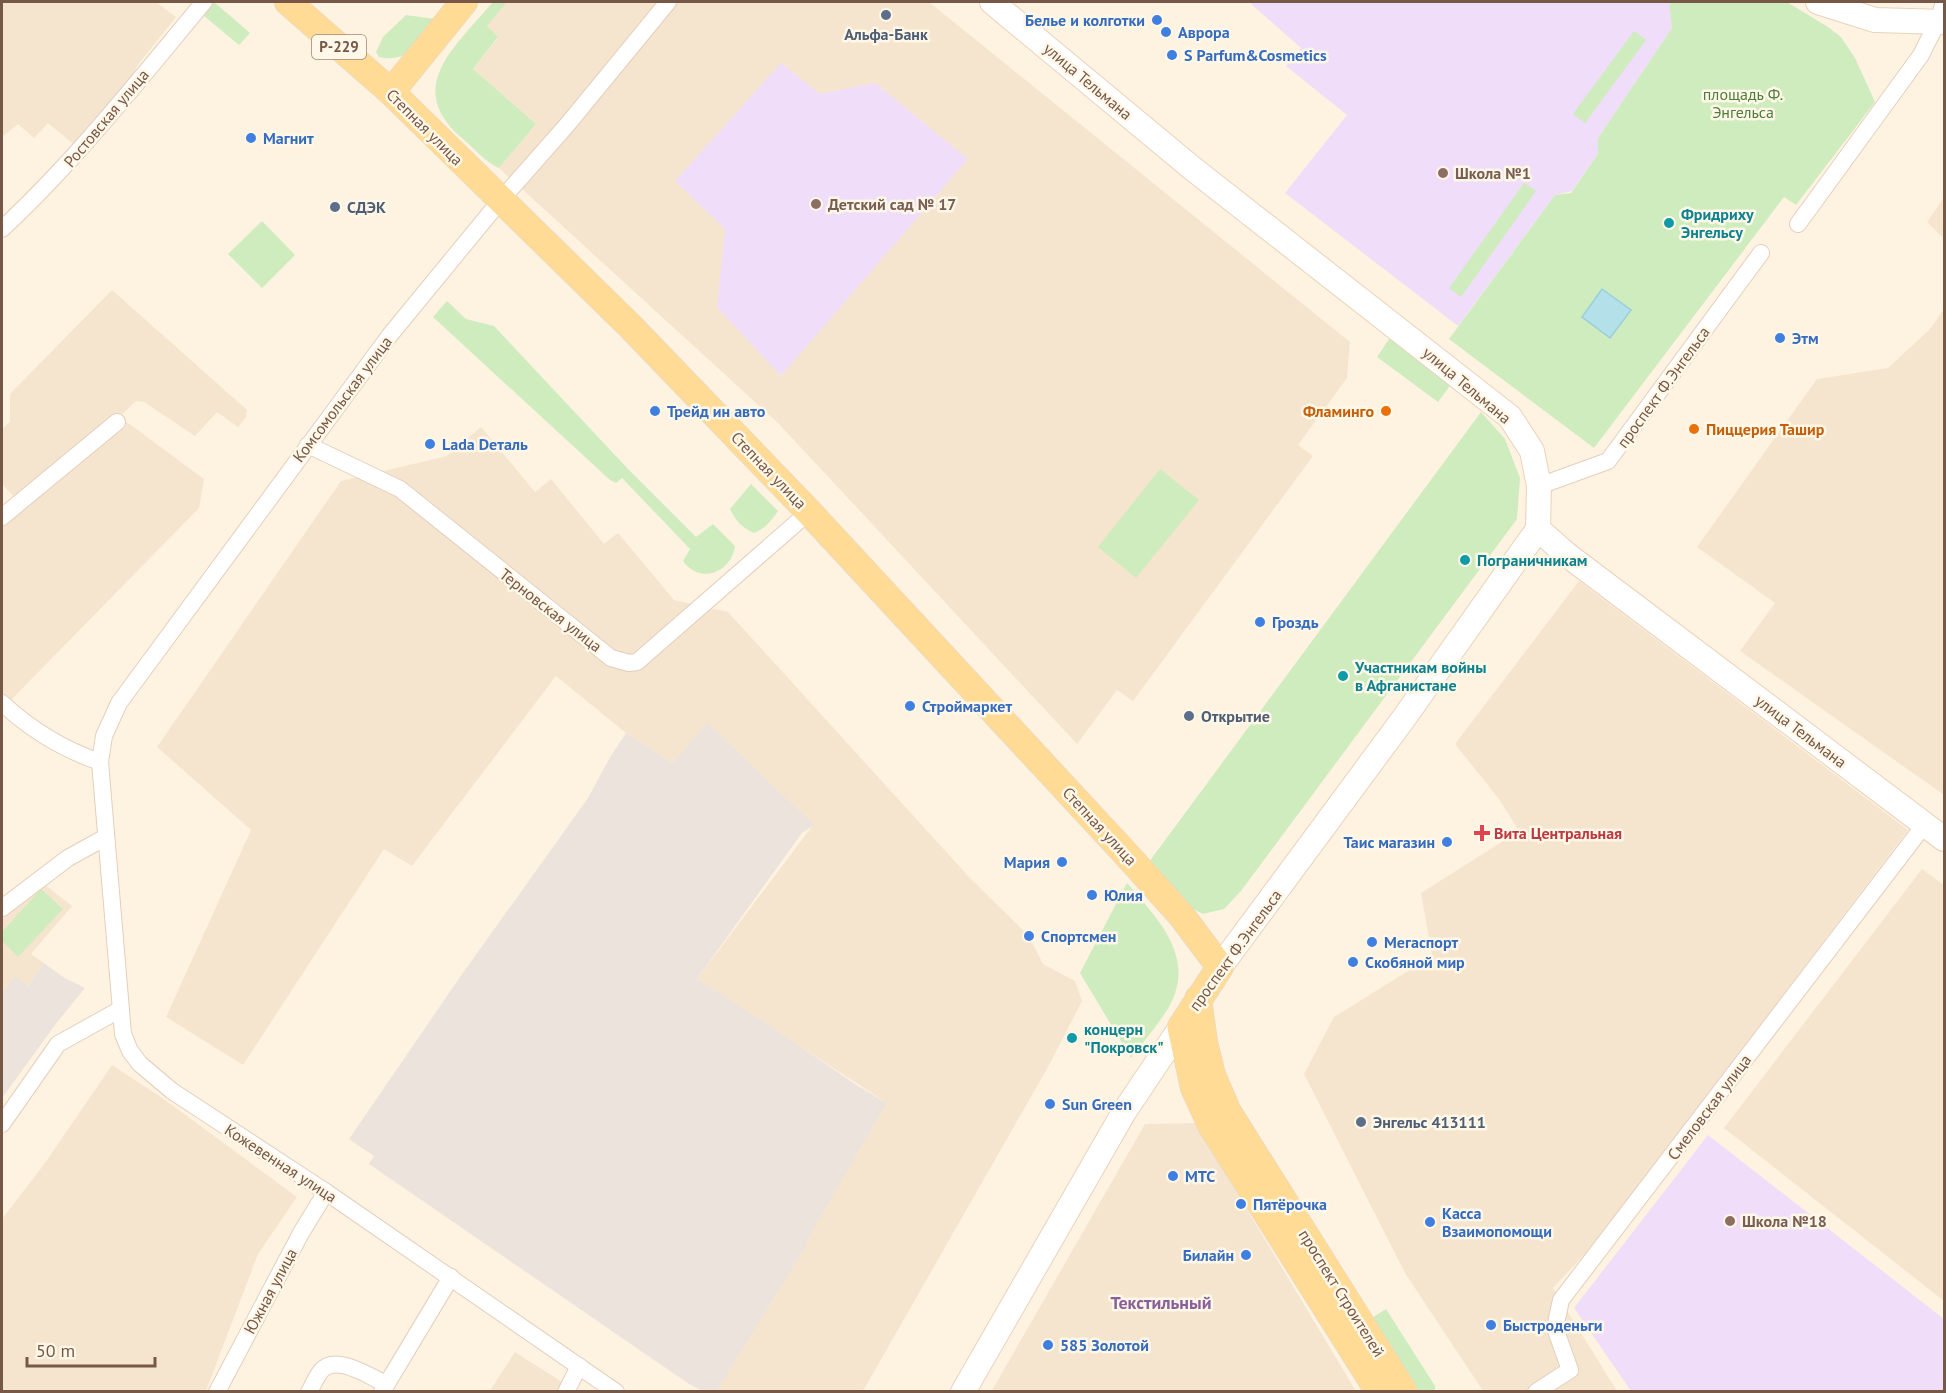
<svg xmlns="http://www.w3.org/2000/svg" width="1946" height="1393" viewBox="0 0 1946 1393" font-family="'PT Sans',sans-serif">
	<rect width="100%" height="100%" fill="#fef3e0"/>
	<!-- residential -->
	<g fill="#f6e5ce">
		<polygon points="2,2 156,2 176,17 140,62 123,90 76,146 48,123 34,138 18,124 2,137"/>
		<polygon points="507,2 929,2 1350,342 1347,378 1298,445 1313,456 1133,701 1117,690 1077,744 778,423 499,168 536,124 473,69 498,38 487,26"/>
		<polygon points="1944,197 1944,239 1927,222"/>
		<polygon points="112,290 247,410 246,417 238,427 217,412 195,436 144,402 136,401 112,424 19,502 2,484 2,429 10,422 10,394"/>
		<polygon points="1944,309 1944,795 1740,651 1775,603 1697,547 1817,379 1888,368 1929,330"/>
		<polygon points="124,420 204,479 199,508 9,702 2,694 2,522"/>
		<polygon points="481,427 535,492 551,479 604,544 618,533 674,600 728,612 970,878 1029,936 1043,964 1075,981 1082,1001 1048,1067 863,1391 716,1391 887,1103 697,979 813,825 707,723 673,763 626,733 556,676 412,866 384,849 243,1065 166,1017 251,830 157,747 341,481 447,456"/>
		<polygon points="1579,581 1908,830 1597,1241 1553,1288 1617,1391 1483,1391 1405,1273 1304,1074 1334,1017 1432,956 1421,893 1519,831 1499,799 1455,744"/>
		<polygon points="1922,869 1944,885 1944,1301 1724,1128"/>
		<polygon points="44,884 72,906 31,954 44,963 28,986 15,977 2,993 2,919"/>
		<polygon points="112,1065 161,1097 297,1197 258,1254 206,1391 2,1391 2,1219 45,1163"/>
		<polygon points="1195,1123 1356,1391 991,1392 1145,1124"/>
		<polygon points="515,1352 576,1391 489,1392"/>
	</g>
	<!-- industrial -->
	<g fill="#ece4dc">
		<polygon points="707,722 814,825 802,833 697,979 769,1025 858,1086 887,1103 807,1240 806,1246 716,1392 702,1391 689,1384 369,1164 374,1156 349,1139 460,977 588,798 609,759 626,733 673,763"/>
		<polygon points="44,963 63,977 85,988 58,1021 2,1098 2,993 15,976 28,986"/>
	</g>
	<!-- education -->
	<g fill="#f0ddfa">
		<polygon points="1251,2 1669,2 1672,28 1598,138 1598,154 1572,191 1555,195 1458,326 1285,193 1347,115 1286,66 1301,48 1250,3"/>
		<polygon points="781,63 820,94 875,83 968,159 781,376 717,307 725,229 675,181"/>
		<polygon points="1708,1135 1944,1319 1944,1391 1631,1391 1574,1308"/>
	</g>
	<!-- green -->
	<g fill="#cfecbe">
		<polygon points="214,2 250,33 239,45 203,15"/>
		<path d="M493,2H507L487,26L498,37L473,69L536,124L499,168C485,162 475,149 463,139C402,88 456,46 493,2Z"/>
		<polygon points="1669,2 1787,2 1828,27 1841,37 1855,58 1875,102 1796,205 1784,197 1594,448 1449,339 1555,195 1571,193 1598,154 1598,138 1672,28"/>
		<path d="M406,15L442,20C424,40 409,64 379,57L376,52L383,37Z"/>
		<polygon points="1634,31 1646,40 1585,123 1573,114"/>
		<polygon points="1524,183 1536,191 1461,297 1449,288"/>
		<polygon points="262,221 295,255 262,288 228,254"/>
		<path d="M447,301L466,319L494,326L629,470L696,537L713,524L735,546C732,571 701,586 683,561L690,549L622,478L616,483L610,480L433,317Z"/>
		<polygon points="1391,336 1452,383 1438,402 1377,357"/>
		<polygon points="1481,412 1505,439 1520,478 1517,519 1241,891 1224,909 1203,914 1185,905 1149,862"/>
		<polygon points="1160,469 1199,500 1136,578 1098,547"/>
		<path d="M751,484L778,511C771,521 766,528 754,533C742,528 736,521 730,509Z"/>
		<path d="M1127,883C1156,917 1194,954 1172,1001C1164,1018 1143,1042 1131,1058L1080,973Z"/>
		<polygon points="41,889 63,909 18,957 2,941 2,932"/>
		<polygon points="1386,1309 1435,1386 1435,1391 1411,1391 1367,1321"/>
	</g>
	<!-- water -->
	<polygon fill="#b4e0e9" stroke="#99cfdb" stroke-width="1.5" points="1602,289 1631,310 1610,338 1582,317"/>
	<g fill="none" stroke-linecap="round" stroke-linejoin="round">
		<!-- street casing -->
		<g stroke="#e3cfbc" stroke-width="18">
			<g id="street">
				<polyline points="1798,224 1921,55 1938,21 1944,2"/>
				<path d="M2,229C76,160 139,80 204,2"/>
				<polyline points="308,445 400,489 611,658 629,663 637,662 809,512"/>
				<polyline points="1539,486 1608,461 1761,253"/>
				<polyline points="2,517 117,422"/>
				<path d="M2,703C30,729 65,750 100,762"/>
				<polyline points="2,908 68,858 106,837"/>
				<polyline points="2,1124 58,1044 121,1009"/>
				<polyline points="217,1392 301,1233 326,1192"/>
				<path d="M309,1392C313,1385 316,1377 321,1371C336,1353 370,1377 386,1384"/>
				<polyline points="382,1392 451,1277"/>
				<polyline points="566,1392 579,1366"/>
				<polyline points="616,1392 326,1192 172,1091 140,1064 130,1051 123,1034 100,762 104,736 119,703 390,335 500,201 567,125 668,2"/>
				<polyline points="1536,1392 1570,1370 1555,1328 1561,1300 1925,824"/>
			</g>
		</g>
		<!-- secondary casing -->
		<g stroke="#ead2bb" stroke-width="26">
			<g id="secondary">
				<polyline points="992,2 1192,168 1510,417 1532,451 1539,486 1538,529 1566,554 1944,839"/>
				<polyline points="1818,2 1875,20 1944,22"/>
				<polyline points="1220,967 1404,718 1538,529"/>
				<polyline points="963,1392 1124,1112 1181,1027"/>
			</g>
		</g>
		<!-- primary casing -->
		<g stroke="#ded7d3" stroke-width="28">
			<g id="primary">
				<polyline points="288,2 391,92 631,327 809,512 1125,853 1181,915 1220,967 1181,1027 1194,1088 1211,1125 1379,1392"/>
				<polyline points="391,92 464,2"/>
				<polyline points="1198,999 1204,1042 1212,1075 1228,1112 1404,1392"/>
			</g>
		</g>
		<!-- street -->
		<use href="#street" stroke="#fff" stroke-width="16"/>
		<!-- secondary -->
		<use href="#secondary" stroke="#fff" stroke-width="24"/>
		<!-- primary -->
		<use href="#primary" stroke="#ffdb96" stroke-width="27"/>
	</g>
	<!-- markers -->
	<g fill="#5c6f8a" stroke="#fff7e8" stroke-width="2">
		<circle cx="886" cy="15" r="6"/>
		<circle cx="335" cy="207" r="6"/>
		<circle cx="1189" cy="716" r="6"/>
		<circle cx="1361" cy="1122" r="6"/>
	</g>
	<g fill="#3f7fe0" stroke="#fff7e8" stroke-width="2">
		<circle cx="1157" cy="20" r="6"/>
		<circle cx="1166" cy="32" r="6"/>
		<circle cx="1172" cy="55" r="6"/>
		<circle cx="251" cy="138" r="6"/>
		<circle cx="1780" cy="338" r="6"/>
		<circle cx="655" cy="411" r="6"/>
		<circle cx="430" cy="444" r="6"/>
		<circle cx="1260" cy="622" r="6"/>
		<circle cx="910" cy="706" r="6"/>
		<circle cx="1447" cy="842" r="6"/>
		<circle cx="1062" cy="862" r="6"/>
		<circle cx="1092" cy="895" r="6"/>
		<circle cx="1029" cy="936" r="6"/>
		<circle cx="1372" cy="942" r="6"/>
		<circle cx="1353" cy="962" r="6"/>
		<circle cx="1050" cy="1104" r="6"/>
		<circle cx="1173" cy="1176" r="6"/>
		<circle cx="1241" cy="1204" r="6"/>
		<circle cx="1430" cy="1222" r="6"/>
		<circle cx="1246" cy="1255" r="6"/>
		<circle cx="1491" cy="1325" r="6"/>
		<circle cx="1048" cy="1345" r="6"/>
	</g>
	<g fill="#8d6e63" stroke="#fff7e8" stroke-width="2">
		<circle cx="1443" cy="173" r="6"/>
		<circle cx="816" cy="204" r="6"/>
		<circle cx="1730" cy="1221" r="6"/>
	</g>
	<g fill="#0f9aa8" stroke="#fff7e8" stroke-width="2">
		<circle cx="1669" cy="223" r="6"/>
		<circle cx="1465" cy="560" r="6"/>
		<circle cx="1343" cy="676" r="6"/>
		<circle cx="1072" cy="1038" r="6"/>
	</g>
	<g fill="#e8710a" stroke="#fff7e8" stroke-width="2">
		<circle cx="1386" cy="411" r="6"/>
		<circle cx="1694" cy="429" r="6"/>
	</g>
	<path fill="#e0444e" stroke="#fff7e8" stroke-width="2" d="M1479 824h6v6h6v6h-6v6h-6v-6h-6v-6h6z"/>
	<g text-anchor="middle" stroke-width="5" stroke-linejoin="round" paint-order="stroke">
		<!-- shield labels -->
		<rect fill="#fff7e8" stroke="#a08877" stroke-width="1.5" x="312" y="35" width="54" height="24" rx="4.5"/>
		<g font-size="15" font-weight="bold" fill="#775846">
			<text x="339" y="52">Р-229</text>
		</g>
		<!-- shop labels -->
		<g font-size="16" font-weight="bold" fill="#366cbe" stroke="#fff7e8" text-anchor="start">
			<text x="1145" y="26" text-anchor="end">Белье и колготки</text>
			<text x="1178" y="38">Аврора</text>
			<text x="1184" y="61">S Parfum&amp;Cosmetics</text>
			<text x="263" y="144">Магнит</text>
			<text x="1792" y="344">Этм</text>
			<text x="667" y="417">Трейд ин авто</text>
			<text x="442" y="450">Lada Dеталь</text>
			<text x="1272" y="628">Гроздь</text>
			<text x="922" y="712">Строймаркет</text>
			<text x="1435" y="848" text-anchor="end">Таис магазин</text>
			<text x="1050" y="868" text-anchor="end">Мария</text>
			<text x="1104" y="901">Юлия</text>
			<text x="1041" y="942">Спортсмен</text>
			<text x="1384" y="948">Мегаспорт</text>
			<text x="1365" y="968">Скобяной мир</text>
			<text x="1062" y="1110">Sun Green</text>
			<text x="1185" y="1182">МТС</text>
			<text x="1253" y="1210">Пятёрочка</text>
			<text x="1442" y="1219">Касса<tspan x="1442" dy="18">Взаимопомощи</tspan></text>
			<text x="1234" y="1261" text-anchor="end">Билайн</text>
			<text x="1503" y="1331">Быстроденьги</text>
			<text x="1060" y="1351">585 Золотой</text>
		</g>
		<!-- service labels -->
		<g font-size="16" font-weight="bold" fill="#4e5e75" stroke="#fff7e8" text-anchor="start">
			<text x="886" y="40" text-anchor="middle">Альфа-Банк</text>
			<text x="347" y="213">СДЭК</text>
			<text x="1201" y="722">Открытие</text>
			<text x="1373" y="1128">Энгельс 413111</text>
		</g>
		<!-- street labels -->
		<g font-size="16" fill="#775846" stroke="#fff7e8">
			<text transform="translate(1088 81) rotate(40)" y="6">улица Тельмана</text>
			<text transform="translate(106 118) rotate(-50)" y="6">Ростовская улица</text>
			<text transform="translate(425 127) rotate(45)" y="6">Степная улица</text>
			<text transform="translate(1467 385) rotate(40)" y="6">улица Тельмана</text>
			<text transform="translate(1663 387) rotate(-54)" y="6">проспект Ф.Энгельса</text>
			<text transform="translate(342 399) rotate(-53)" y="6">Комсомольская улица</text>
			<text transform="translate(769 470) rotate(46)" y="6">Степная улица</text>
			<text transform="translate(551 610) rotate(38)" y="6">Терновская улица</text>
			<text transform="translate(1801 731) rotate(37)" y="6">улица Тельмана</text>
			<text transform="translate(1100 826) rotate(47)" y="6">Степная улица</text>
			<text transform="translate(1235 950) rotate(-54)" y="6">проспект Ф.Энгельса</text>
			<text transform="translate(1709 1107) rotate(-53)" y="6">Смеловская улица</text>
			<text transform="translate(281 1163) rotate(33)" y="6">Кожевенная улица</text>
			<text transform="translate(270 1291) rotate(-62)" y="6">Южная улица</text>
			<text transform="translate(1342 1293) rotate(58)" y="6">проспект Строителей</text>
		</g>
		<!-- park labels -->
		<g font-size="16" fill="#4e7e3c" stroke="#fff7e8">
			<text x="1743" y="100">площадь Ф.<tspan x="1743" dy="18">Энгельса</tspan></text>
		</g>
		<!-- education labels -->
		<g font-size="16" font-weight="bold" fill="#785e54" stroke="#fff7e8" text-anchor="start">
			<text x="1455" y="179">Школа №1</text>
			<text x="828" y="210">Детский сад № 17</text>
			<text x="1742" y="1227">Школа №18</text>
		</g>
		<!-- culture labels -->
		<g font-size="16" font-weight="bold" fill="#0d838f" stroke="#fff7e8" text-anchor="start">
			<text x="1681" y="220">Фридриху<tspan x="1681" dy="18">Энгельсу</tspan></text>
			<text x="1477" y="566">Пограничникам</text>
			<text x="1355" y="673">Участникам войны<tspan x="1355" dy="18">в Афганистане</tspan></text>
			<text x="1084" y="1035">концерн<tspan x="1084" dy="18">"Покровск"</tspan></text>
		</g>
		<!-- food labels -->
		<g font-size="16" font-weight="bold" fill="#c56008" stroke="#fff7e8" text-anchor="end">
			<text x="1374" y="417">Фламинго</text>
			<text x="1706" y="435" text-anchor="start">Пиццерия Ташир</text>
		</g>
		<!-- health labels -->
		<g font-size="16" font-weight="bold" fill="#be3a42" stroke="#fff7e8" text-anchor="start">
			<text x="1494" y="839">Вита Центральная</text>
		</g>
		<!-- neighbourhood labels -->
		<g font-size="18" font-weight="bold" fill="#89609b" stroke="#fff7e8">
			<text x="1161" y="1309">Текстильный</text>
		</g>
	</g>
	<!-- border -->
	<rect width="1946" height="1393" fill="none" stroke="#775846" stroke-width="6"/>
	<!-- scale -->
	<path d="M27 1357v9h128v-9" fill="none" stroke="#775846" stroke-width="3"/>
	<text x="36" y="1357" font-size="18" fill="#775846" stroke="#fff7e8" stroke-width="4.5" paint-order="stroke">50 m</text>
</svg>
